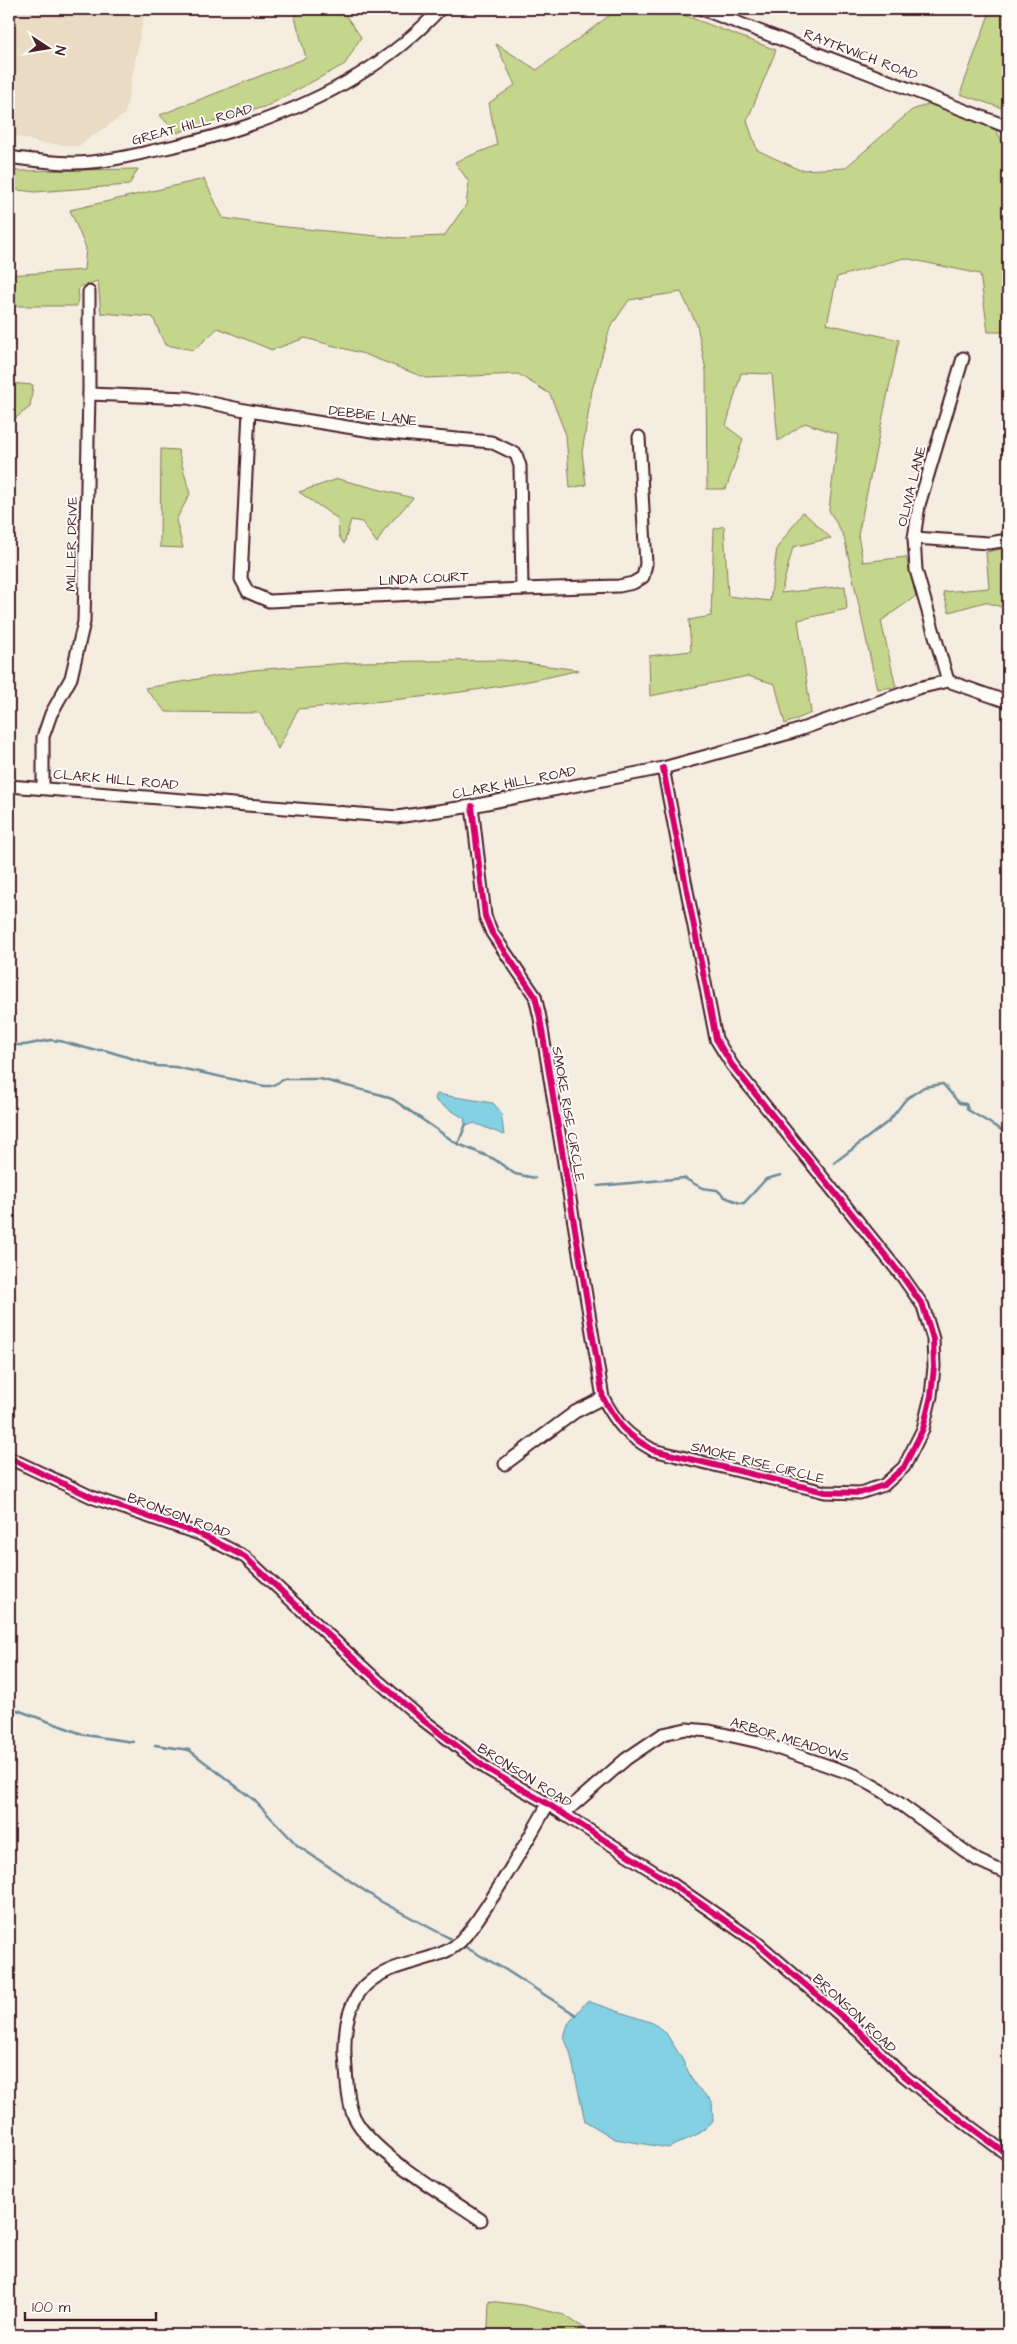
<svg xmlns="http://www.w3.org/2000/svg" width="1017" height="2344" viewBox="0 0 1017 2344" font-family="'Architects Daughter',sans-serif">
	<rect width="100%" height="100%" fill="#f4ede0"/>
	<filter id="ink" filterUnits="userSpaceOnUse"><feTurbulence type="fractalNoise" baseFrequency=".02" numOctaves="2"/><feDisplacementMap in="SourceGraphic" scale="10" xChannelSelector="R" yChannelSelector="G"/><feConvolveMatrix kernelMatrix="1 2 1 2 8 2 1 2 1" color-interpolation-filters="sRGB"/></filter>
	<g filter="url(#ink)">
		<!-- built -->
		<polygon fill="#e9dbc4" points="9,9 145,9 125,114 78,146 40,143 9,134"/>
		<!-- green -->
		<g fill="#c4d68b" stroke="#877a5b">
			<polygon points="289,9 341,9 361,37 345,64 267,106 176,133 160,115 306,58 293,10"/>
			<polygon points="618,9 668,9 776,50 747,121 757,150 800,170 845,168 912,110 932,103 996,130 1008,152 1008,332 988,332 980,274 904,258 837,277 827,324 899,340 858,535 863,562 906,557 916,596 881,621 896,687 877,689 844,537 829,510 838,434 805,423 778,441 772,374 741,373 726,426 743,439 726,489 707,489 706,371 697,325 681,292 629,300 610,328 592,390 582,452 586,485 570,488 566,435 550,394 518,374 426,378 364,354 305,338 272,350 218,328 194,350 165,345 153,317 101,313 98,281 79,287 77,306 9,306 9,275 84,270 86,248 70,210 204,179 223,218 276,226 397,238 444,236 466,205 469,182 455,162 497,145 489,103 515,85 496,44 537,70"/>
			<polygon points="991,9 1008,9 1008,110 960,94"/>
			<polygon points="9,169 18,171 138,169 129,185 35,192 9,189"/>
			<polygon points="9,383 33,385 30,407 9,423 9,519"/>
			<polygon points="161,449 178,450 190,494 176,520 183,548 160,547"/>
			<polygon points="338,479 413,498 384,530 377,543 362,522 351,520 344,544 339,536 338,519 299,492"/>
			<polygon points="803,512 831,538 793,547 781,593 845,586 847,609 798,620 811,713 785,724 775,684 748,676 650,696 649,656 691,651 689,620 711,616 714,529 724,526 728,596 770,601 777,548"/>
			<polygon points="1006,548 1008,550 1008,609 985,602 949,612 943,592 989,588 986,552"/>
			<path d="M502,660L579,670C487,693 392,700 298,709L278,749L260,713L166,712L145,688L252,670L361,662Z"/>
			<polygon points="489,2301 522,2305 564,2315 587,2330 585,2335 493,2335 488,2328"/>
		</g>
		<!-- water -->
		<g fill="#83d1e2" stroke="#6c8a99">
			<polygon points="437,1094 493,1103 501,1112 504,1135 474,1123 469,1125 464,1122 465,1119 436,1101 435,1098"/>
			<polygon points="587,2001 653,2023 666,2033 681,2057 695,2085 712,2101 713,2122 698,2134 668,2148 615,2139 585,2121 570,2052 564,2037 568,2024"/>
		</g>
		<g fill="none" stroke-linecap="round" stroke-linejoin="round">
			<!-- stream -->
			<g stroke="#6c8a99" stroke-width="2.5">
				<polyline points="9,1045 25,1045 50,1040 60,1041 93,1050 104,1050 157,1066 175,1067 264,1086 271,1086 285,1079 320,1079 382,1095 394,1100 456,1143 494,1159 515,1174 535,1178"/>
				<polyline points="458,1144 466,1124"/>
				<polyline points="834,1163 889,1121 906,1099 924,1087 943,1084 959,1103 966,1104 968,1110 1008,1134"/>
				<polyline points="598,1186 684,1178 702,1188 717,1190 725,1197 740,1203 744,1203 766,1179 781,1175"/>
				<polyline points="9,1707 85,1735 133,1742"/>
				<polyline points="155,1745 189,1750 254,1800 298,1846 380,1901 451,1939"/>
				<polyline points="465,1947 506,1970 576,2015"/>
			</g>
			<!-- minor casing -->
			<g stroke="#4a1f2b" stroke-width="15">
				<g id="minor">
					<polyline points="702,9 1008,127"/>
					<path d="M9,157C30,160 51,163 73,163C99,163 126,157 152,151C256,130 366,89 440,9"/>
					<polyline points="89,394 188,398 249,411 378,432 491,442 516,454 520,466 522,589"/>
					<polyline points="249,411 241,579 248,592 269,601 522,589 619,586 633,583 643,577 646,564 639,437"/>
					<polyline points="914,538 989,543 1008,540"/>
					<polyline points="948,681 916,570 914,538 919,505 963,358"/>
					<polyline points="9,786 397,817 472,806 663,768 790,733 918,688 948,681 1008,702"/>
					<polyline points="43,788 43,737 51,714 71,678 84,622 89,394 89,292"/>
					<path d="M472,806L485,916L492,933L535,996L540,1018L603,1398C618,1425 625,1434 653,1450L825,1492L860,1493L884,1485L904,1467L923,1429L931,1396L934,1367L933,1339L923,1306L902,1276L732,1065L716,1039L663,768"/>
					<polyline points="9,1458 94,1498 202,1535 245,1557 370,1674 423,1720 487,1769 548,1804 665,1879 756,1942 861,2033 897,2070 930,2097 1008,2155"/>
					<polyline points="505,1464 575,1412 603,1398"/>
					<polyline points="563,1814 626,1759 663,1734 686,1729 710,1731 759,1742 855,1775 884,1792 977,1860 1008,1874"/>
					<path d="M481,2220C447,2196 366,2151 352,2112C346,2094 347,2074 345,2056C344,2032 347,2003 366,1985C393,1959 437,1964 461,1941C474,1927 483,1911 494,1895C513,1865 531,1835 548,1804"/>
				</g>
			</g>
			<!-- minor -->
			<use href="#minor" stroke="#fdfcf7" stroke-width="11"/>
			<!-- cycleway casing -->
			<g stroke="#fdfcf7" stroke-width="9">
				<g id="cycleway">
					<path d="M472,806L485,916L492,933L535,996L540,1018L603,1398C618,1425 625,1434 653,1450L825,1492L860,1493L884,1485L904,1467L923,1429L931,1396L934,1367L933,1339L923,1306L902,1276L732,1065L716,1039L663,768"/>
					<polyline points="9,1458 94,1498 202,1535 245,1557 370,1674 423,1720 487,1769 548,1804 665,1879 756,1942 861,2033 897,2070 930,2097 1008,2155"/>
				</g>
			</g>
			<!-- cycleway -->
			<use href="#cycleway" stroke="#d6006c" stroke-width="6"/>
		</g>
	</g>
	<g text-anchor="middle" stroke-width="4" stroke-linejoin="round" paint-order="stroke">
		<!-- street labels -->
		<g font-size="14" fill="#4a1f2b" stroke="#fdfcf7">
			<text transform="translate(861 54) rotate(21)" y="5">RAYTKWICH ROAD</text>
			<text transform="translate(192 124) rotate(-15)" y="5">GREAT HILL ROAD</text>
			<text transform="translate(373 415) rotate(7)" y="5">DEBBIE LANE</text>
			<text transform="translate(911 486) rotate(-76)" y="5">OLIVIA LANE</text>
			<text transform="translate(71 544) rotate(-89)" y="5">MILLER DRIVE</text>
			<text transform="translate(424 578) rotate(-3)" y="5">LINDA COURT</text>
			<text transform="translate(116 779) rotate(5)" y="5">CLARK HILL ROAD</text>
			<text transform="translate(514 782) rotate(-11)" y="5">CLARK HILL ROAD</text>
			<text transform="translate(569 1114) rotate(80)" y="5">SMOKE RISE CIRCLE</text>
			<text transform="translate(758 1462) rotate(14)" y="5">SMOKE RISE CIRCLE</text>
			<text transform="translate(179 1515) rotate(20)" y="5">BRONSON ROAD</text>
			<text transform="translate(790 1739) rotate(17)" y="5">ARBOR MEADOWS</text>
			<text transform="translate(525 1775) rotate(32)" y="5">BRONSON ROAD</text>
			<text transform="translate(855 2013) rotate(43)" y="5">BRONSON ROAD</text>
		</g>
	</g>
	<!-- margin -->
	<rect width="1017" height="2344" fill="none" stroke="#fdfcf7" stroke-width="30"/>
	<rect x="15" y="15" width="987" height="2314" fill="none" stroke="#4a1f2b" stroke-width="2" filter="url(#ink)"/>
	<!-- north arrow -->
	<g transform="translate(48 48) rotate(102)" stroke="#fdfcf7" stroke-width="4" paint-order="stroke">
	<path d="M0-4L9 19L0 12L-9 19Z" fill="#4a1f2b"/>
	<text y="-8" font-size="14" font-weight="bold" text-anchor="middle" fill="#4a1f2b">N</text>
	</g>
	<!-- scale -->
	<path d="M25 2312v8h131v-8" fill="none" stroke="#4a1f2b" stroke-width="2.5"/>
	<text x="32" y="2312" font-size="15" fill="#4a1f2b" stroke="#fdfcf7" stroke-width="4" paint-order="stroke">100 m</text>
</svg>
